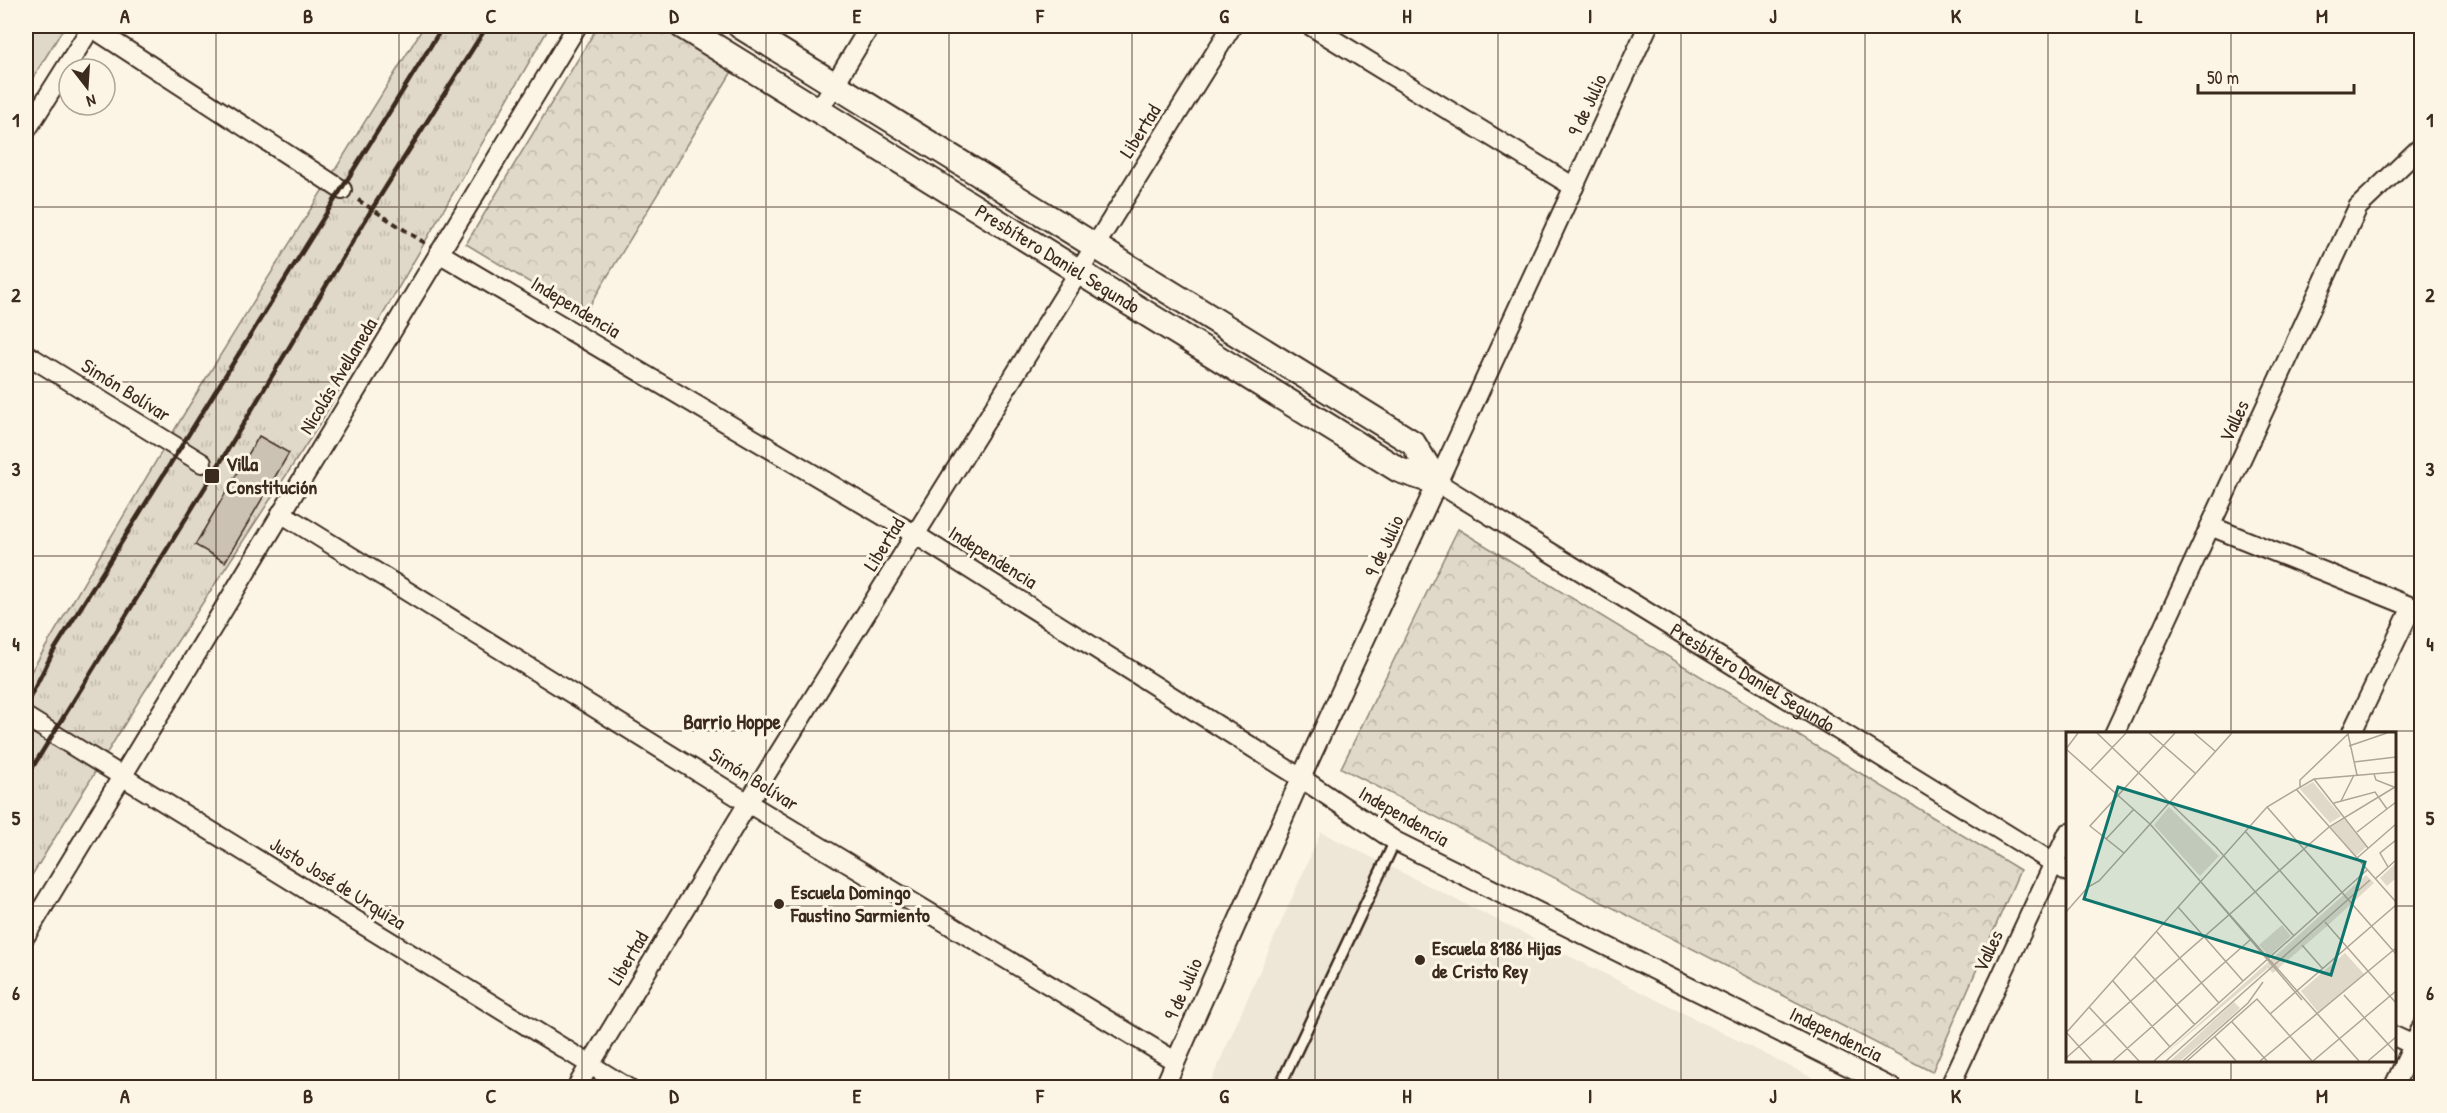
<svg xmlns="http://www.w3.org/2000/svg" width="2447" height="1113" viewBox="0 0 2447 1113" font-family="'Patrick Hand',sans-serif">
	<defs>
		<pattern id="grass-tufts" width="24" height="20" patternUnits="userSpaceOnUse" patternTransform="scale(1.5)"><rect width="24" height="20" fill="#e0d8c8"/><path d="M3 7l-1-3M5 7V3M7 7l1-3M15 17l-1-3M17 17v-4M19 17l1-3" fill="none" stroke="#c1baab"/></pattern>
		<pattern id="forest-crowns" width="20" height="18" patternUnits="userSpaceOnUse" patternTransform="scale(1.5)"><rect width="20" height="18" fill="#e0d8c8"/><path d="M2 6a3 3 0 1 1 6 0M12 15a3 3 0 1 1 6 0" fill="none" stroke="#c1baab"/></pattern>
	</defs>
	<rect width="100%" height="100%" fill="#fcf5e5"/>
	<filter id="ink" filterUnits="userSpaceOnUse"><feTurbulence type="fractalNoise" baseFrequency=".0167" numOctaves="2"/><feDisplacementMap in="SourceGraphic" scale="12" xChannelSelector="R" yChannelSelector="G"/><feConvolveMatrix kernelMatrix="1 2 1 2 8 2 1 2 1" color-interpolation-filters="sRGB"/></filter>
	<g filter="url(#ink)">
		<!-- built -->
		<polygon fill="#eee6d6" points="1321,832 1831,1087 1208,1088"/>
		<!-- grass -->
		<polygon fill="url(#grass-tufts)" stroke="#8e8173" stroke-width="1.5" points="424,26 550,26 319,425 143,694 26,885 26,680 187,409"/>
		<!-- forest -->
		<g fill="url(#forest-crowns)" stroke="#8e8173" stroke-width="1.5">
			<polygon points="598,26 658,26 733,70 584,315 466,244"/>
			<polygon points="1458,529 2020,870 1932,1072 1341,768"/>
		</g>
		<!-- garden -->
		<polygon fill="#e0d8c8" stroke="#8e8173" stroke-width="1.5" points="26,26 65,26 26,89"/>
		<!-- building -->
		<polygon fill="#ccc2b3" stroke="#3b2a1e" stroke-width="1.5" points="259,436 289,453 225,562 195,545"/>
		<g fill="none" stroke-linecap="round" stroke-linejoin="round">
			<!-- lane casing -->
			<g stroke="#3b2a1e" stroke-width="14">
				<polyline id="lane" points="1279,1088 1395,841"/>
			</g>
			<!-- street casing -->
			<g stroke="#3b2a1e" stroke-width="22">
				<g id="street">
					<polyline points="1311,26 1574,187"/>
					<polyline points="91,27 342,190"/>
					<polyline points="819,110 870,26"/>
					<polyline points="26,131 92,26"/>
					<polyline points="439,253 916,535 1301,778 1395,841 1892,1088"/>
					<polyline points="26,354 202,463"/>
					<path id="s1" d="M1438,483L2068,872"/>
					<polyline points="281,513 748,803 1175,1061"/>
					<polyline points="2210,526 2422,611"/>
					<polyline points="26,717 628,1088"/>
					<polyline points="2114,734 2358,207 2422,146"/>
					<polyline points="2351,734 2412,607"/>
					<polyline points="26,935 577,26"/>
					<polyline points="2394,1036 2422,1049"/>
					<polyline points="576,1088 748,803 1232,26"/>
					<polyline points="1164,1088 1301,778 1648,26"/>
					<polyline points="1949,1088 2068,833"/>
					<polyline points="2393,1088 2422,1027"/>
				</g>
			</g>
			<!-- secondary casing -->
			<g stroke="#3b2a1e" stroke-width="28">
				<g id="secondary">
					<path id="s2" d="M682,26L1399,470L1438,483"/>
					<polyline points="740,26 1413,443 1438,483"/>
				</g>
			</g>
			<!-- path -->
			<polyline stroke="#3b2a1e" stroke-width="4" stroke-dasharray="6 4.5" stroke-linecap="butt" points="358,200 425,243"/>
			<!-- lane -->
			<use href="#lane" stroke="#fcf5e5" stroke-width="9"/>
			<!-- street -->
			<use href="#street" stroke="#fcf5e5" stroke-width="18"/>
			<!-- secondary -->
			<use href="#secondary" stroke="#fcf5e5" stroke-width="24"/>
			<!-- rail -->
			<g stroke="#3b2a1e" stroke-width="4.5">
				<polyline points="26,705 53,652 443,26"/>
				<polyline points="26,778 212,476 372,209 487,26"/>
			</g>
		</g>
	</g>
	<!-- grid -->
	<path fill="none" stroke="#3b2a1e" stroke-width="1.5" stroke-opacity="0.55" d="M216,26V1088M399,26V1088M582,26V1088M766,26V1088M949,26V1088M1132,26V1088M1315,26V1088M1498,26V1088M1681,26V1088M1865,26V1088M2048,26V1088M2231,26V734M26,207H2422M26,382H2422M26,556H2422M26,731H2422M26,906H2068M2394,906H2422M2231,1060V1088"/>
	<!-- markers -->
	<g fill="#3b2a1e" stroke="#fcf5e5" stroke-width="2">
		<rect x="204" y="468" width="16" height="16" rx="3"/>
		<circle cx="779" cy="904" r="6"/>
		<circle cx="1420" cy="960" r="6"/>
	</g>
	<g text-anchor="middle" stroke-width="6" stroke-linejoin="round" paint-order="stroke">
		<!-- street labels -->
		<g font-size="20" fill="#3b2a1e" stroke="#fcf5e5">
			<text transform="translate(1587 105) rotate(-65)" y="7">9 de Julio</text>
			<text transform="translate(1140 131) rotate(-58)" y="7">Libertad</text>
			<text dy="7" stroke="none"><textPath href="#s2" startOffset="442">Presbítero Daniel Segundo</textPath></text>
			<text transform="translate(576 307) rotate(31)" y="7">Independencia</text>
			<text transform="translate(338 376) rotate(-59)" y="7">Nicolás Avellaneda</text>
			<text transform="translate(126 390) rotate(32)" y="7">Simón Bolívar</text>
			<text transform="translate(2234 421) rotate(-65)" y="7">Valles</text>
			<text transform="translate(884 544) rotate(-58)" y="7">Libertad</text>
			<text transform="translate(1384 546) rotate(-65)" y="7">9 de Julio</text>
			<text transform="translate(993 557) rotate(32)" y="7">Independencia</text>
			<text dy="7" stroke="none"><textPath href="#s1" startOffset="370">Presbítero Daniel Segundo</textPath></text>
			<text transform="translate(754 779) rotate(32)" y="7">Simón Bolívar</text>
			<text transform="translate(1404 816) rotate(30)" y="7">Independencia</text>
			<text transform="translate(338 883) rotate(32)" y="7">Justo José de Urquiza</text>
			<text transform="translate(1988 951) rotate(-65)" y="7">Valles</text>
			<text transform="translate(628 958) rotate(-59)" y="7">Libertad</text>
			<text transform="translate(1183 989) rotate(-66)" y="7">9 de Julio</text>
			<text transform="translate(1836 1034) rotate(26)" y="7">Independencia</text>
		</g>
		<!-- poi labels -->
		<g font-size="20" font-weight="bold" fill="#3b2a1e" stroke="#fcf5e5" text-anchor="start">
			<text x="226" y="471">Villa<tspan x="226" dy="23">Constitución</tspan></text>
			<text x="791" y="899">Escuela Domingo<tspan x="791" dy="23">Faustino Sarmiento</tspan></text>
			<text x="1432" y="955">Escuela 8186 Hijas<tspan x="1432" dy="23">de Cristo Rey</tspan></text>
		</g>
		<!-- neighbourhood labels -->
		<g font-size="21" font-weight="bold" fill="#3b2a1e" stroke="#fcf5e5">
			<text x="732" y="729">Barrio Hoppe</text>
		</g>
	</g>
	<!-- overview -->
	<g transform="translate(2066 732)">
		<rect width="330" height="330" fill="#fcf5e5"/>
		<path d="M330,131V146L321,154L314,146ZM300,143L308,151L259,196L207,241L202,236L91,329ZM168,270L174,276L159,290L114,329H104Z" fill="#e0d8c8"/>
		<path d="M247,50L275,84L264,91L234,57ZM103,75L153,124L134,144L88,93ZM278,87L300,115L290,124L265,95ZM216,193L225,204L203,224L193,213Z" fill="#e0d8c8"/>
		<path d="M279,221L298,242L252,280L235,259Z" fill="#e0d8c8"/>
		<path fill="none" stroke="#afa495" stroke-width="1.5" d="M31,1L150,115L228,204M83,1L129,41M128,1L149,19M282,2L291,43M283,14L321,1M0,17L84,92L135,150M0,17L12,1M288,30L330,25M25,38L60,1M308,42L310,48L328,55M248,47L302,116M234,55V48L283,1M230,57L330,170M275,69L288,43M268,71L309,60L321,77M201,75L330,222M179,99L252,182M291,100L330,70M40,107L68,77M58,121L24,94L109,1M291,126L330,92M322,135L314,121L330,108M309,147L330,128M135,150L293,329M135,150L236,268M112,175L177,249M0,180L22,155L33,149L166,1M259,190L330,271M91,200L153,271M236,213L257,237M68,224L129,293M47,249L104,315M278,263L330,321M23,275L73,329M204,282L330,173M166,290L201,329M0,300L26,329M0,301L201,75L248,47L330,40M149,305L170,329M0,326L263,95L329,55M47,329L184,208M88,329L301,138M100,329L304,148M117,329L182,271L197,250M121,329L191,267L246,329M194,329L330,216M247,329L330,259M302,329L330,305"/>
		<path fill="#0f766e" fill-opacity="0.15" stroke="#0f766e" stroke-width="3" d="M52,55L299,130L265,243L18,167Z"/>
		<rect width="330" height="330" fill="none" stroke="#3b2a1e" stroke-width="3"/>
	</g>
	<!-- margin -->
	<rect width="2447" height="1113" fill="none" stroke="#fcf5e5" stroke-width="66"/>
	<!-- north arrow -->
	<g transform="translate(87 87) rotate(163)"><circle r="28" fill="#fcf5e5" stroke="#afa495" stroke-width="1.5"/>
	<path d="M0-4.5L10 22L0 15L-10 22Z" fill="#3b2a1e"/>
	<text y="-9" font-size="16" font-weight="bold" text-anchor="middle" fill="#3b2a1e">N</text>
	</g>
	<!-- scale -->
	<path d="M2198 84v9h156v-9" fill="none" stroke="#3b2a1e" stroke-width="3"/>
	<text x="2207" y="84" font-size="18" fill="#3b2a1e" stroke="#fcf5e5" stroke-width="4.5" paint-order="stroke">50 m</text>
	<rect x="33" y="33" width="2381" height="1047" fill="none" stroke="#3b2a1e" stroke-width="2"/>
	<g font-size="20" text-anchor="middle" font-weight="bold" fill="#3b2a1e">
		<text x="125" y="23">A</text>
		<text x="308" y="23">B</text>
		<text x="491" y="23">C</text>
		<text x="674" y="23">D</text>
		<text x="857" y="23">E</text>
		<text x="1040" y="23">F</text>
		<text x="1224" y="23">G</text>
		<text x="1407" y="23">H</text>
		<text x="1590" y="23">I</text>
		<text x="1773" y="23">J</text>
		<text x="1956" y="23">K</text>
		<text x="2139" y="23">L</text>
		<text x="2322" y="23">M</text>
		<text x="16" y="127">1</text>
		<text x="2430" y="127">1</text>
		<text x="16" y="302">2</text>
		<text x="2430" y="302">2</text>
		<text x="16" y="476">3</text>
		<text x="2430" y="476">3</text>
		<text x="16" y="651">4</text>
		<text x="2430" y="651">4</text>
		<text x="16" y="825">5</text>
		<text x="2430" y="825">5</text>
		<text x="16" y="1000">6</text>
		<text x="2430" y="1000">6</text>
		<text x="125" y="1103">A</text>
		<text x="308" y="1103">B</text>
		<text x="491" y="1103">C</text>
		<text x="674" y="1103">D</text>
		<text x="857" y="1103">E</text>
		<text x="1040" y="1103">F</text>
		<text x="1224" y="1103">G</text>
		<text x="1407" y="1103">H</text>
		<text x="1590" y="1103">I</text>
		<text x="1773" y="1103">J</text>
		<text x="1956" y="1103">K</text>
		<text x="2139" y="1103">L</text>
		<text x="2322" y="1103">M</text>
	</g>
</svg>
